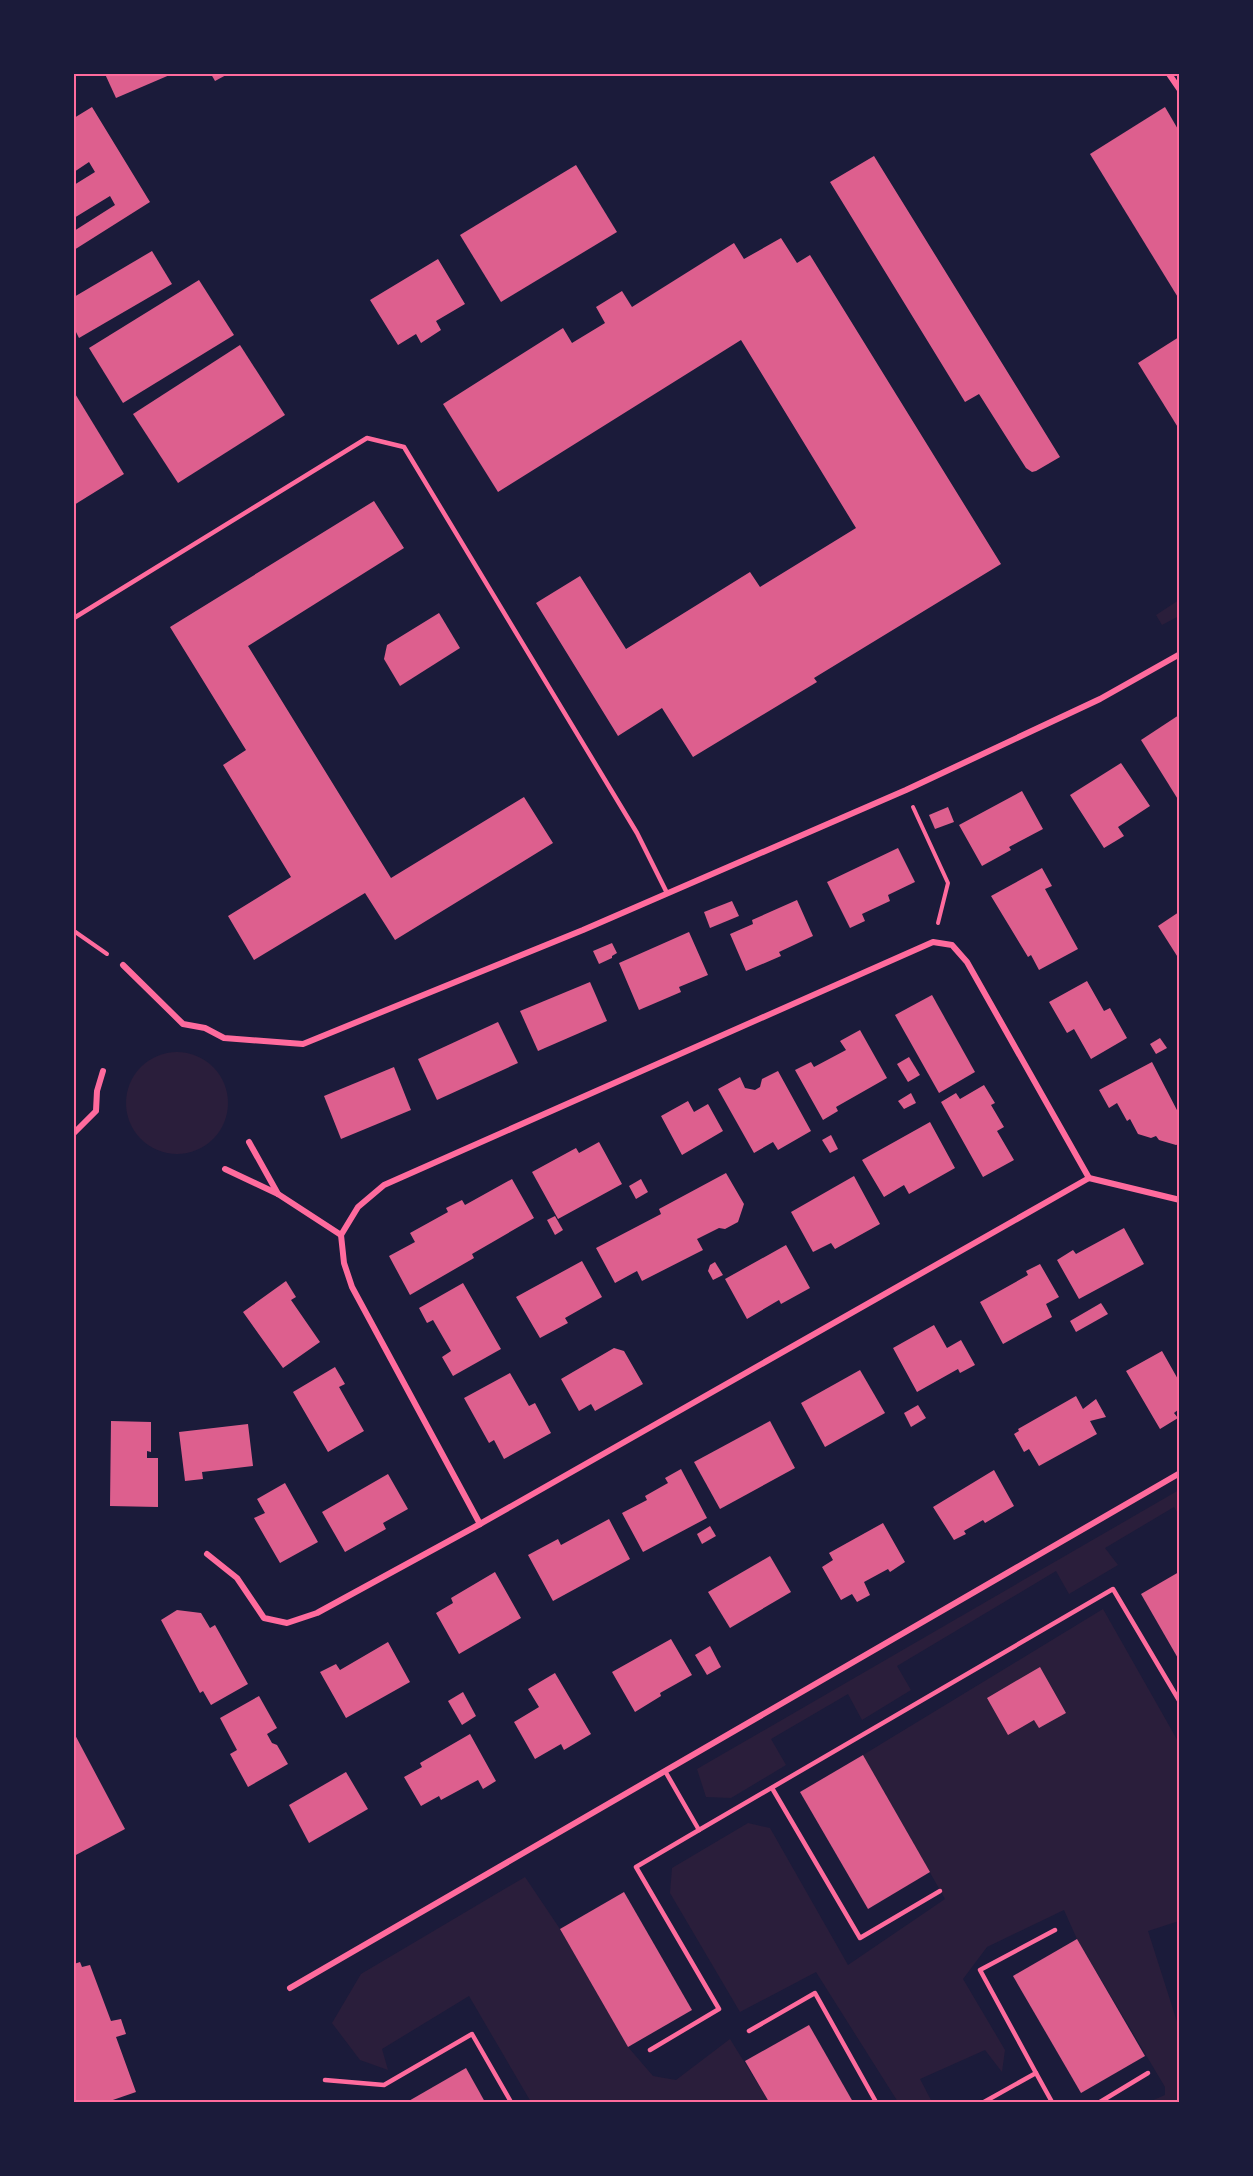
<svg xmlns="http://www.w3.org/2000/svg" width="1253" height="2176" viewBox="0 0 1253 2176" font-family="Roboto,sans-serif">
	<rect width="100%" height="100%" fill="#1b1b3a"/>
	<!-- green -->
	<g fill="#2a1e3b">
		<polygon points="1179,600 1179,616 1162,625 1156,615"/>
		<circle cx="177" cy="1103" r="51"/>
		<polygon points="1179,1490 1179,1515 1174,1507 1105,1548 1118,1565 1069,1594 1056,1571 897,1666 911,1690 862,1720 848,1694 771,1739 786,1765 731,1798 706,1797 697,1769"/>
		<polygon points="1103,1609 1179,1743 1179,1921 1148,1931 1179,2028 1179,2102 1149,2102 1165,2095 1165,2087 1077,1939 1064,1910 987,1947 963,1979 1005,2050 1002,2072 985,2050 920,2079 932,2102 898,2102 816,1972 740,2012 670,1893 672,1868 748,1823 770,1828 848,1965 945,1899 863,1755"/>
		<polygon points="525,1877 560,1929 628,2047 653,2076 676,2080 730,2039 769,2102 531,2102 469,1996 382,2049 388,2070 360,2060 332,2023 361,1974"/>
	</g>
	<!-- building -->
	<g fill="#dd5f8e">
		<polygon points="105,74 172,74 116,98"/>
		<polygon points="211,74 228,74 215,81"/>
		<polygon points="92,107 150,202 74,250 74,231 115,205 110,196 74,218 74,185 95,172 89,162 74,172 74,118"/>
		<polygon points="1165,107 1179,131 1179,299 1090,154"/>
		<polygon points="874,156 1060,457 1036,471 1032,472 1026,468 979,394 965,402 830,182"/>
		<polygon points="576,165 617,232 501,302 460,235"/>
		<polygon points="781,238 797,263 810,255 1001,564 814,678 817,682 693,757 662,708 618,736 536,603 580,576 626,649 750,572 760,587 856,528 741,340 498,492 443,404 563,328 572,343 605,323 596,307 622,291 632,307 734,243 744,259"/>
		<polygon points="152,251 172,284 79,338 74,328 74,297"/>
		<polygon points="438,259 465,304 436,321 441,330 421,343 416,334 398,345 370,300"/>
		<polygon points="199,280 234,335 123,403 89,348"/>
		<polygon points="1179,337 1179,429 1138,363"/>
		<polygon points="240,345 285,415 178,483 133,414"/>
		<polygon points="74,392 124,474 74,505"/>
		<polygon points="374,501 404,548 248,646 391,878 524,797 553,843 395,940 365,893 254,960 228,916 291,877 223,765 246,750 170,627"/>
		<polygon points="439,613 460,648 400,686 384,659 387,645"/>
		<polygon points="1179,715 1179,801 1141,740"/>
		<polygon points="1121,763 1150,806 1118,827 1124,836 1104,848 1070,795"/>
		<polygon points="1022,791 1043,829 1009,847 1011,850 982,866 959,825"/>
		<polygon points="948,807 954,822 935,829 929,815"/>
		<polygon points="898,848 915,882 888,895 890,901 862,914 865,921 850,928 827,882"/>
		<polygon points="1042,868 1052,886 1045,889 1078,949 1039,970 1031,955 1028,957 991,896"/>
		<polygon points="797,900 813,936 779,952 781,956 746,971 730,934 753,924 752,920"/>
		<polygon points="732,901 739,916 710,928 704,912"/>
		<polygon points="1179,912 1179,959 1158,926"/>
		<polygon points="689,932 708,975 679,987 681,992 639,1010 619,963"/>
		<polygon points="612,943 617,953 612,956 612,958 599,964 593,951"/>
		<polygon points="1087,981 1104,1011 1110,1008 1127,1038 1091,1059 1074,1029 1067,1033 1049,1002"/>
		<polygon points="590,982 607,1021 538,1051 520,1011"/>
		<polygon points="932,995 975,1072 939,1093 895,1015"/>
		<polygon points="498,1022 518,1063 437,1100 418,1059"/>
		<polygon points="860,1030 887,1078 836,1107 838,1111 823,1120 795,1070 811,1062 814,1067 846,1050 840,1041"/>
		<polygon points="1160,1038 1167,1048 1156,1054 1150,1044"/>
		<polygon points="909,1057 920,1075 908,1082 897,1064"/>
		<polygon points="1152,1062 1179,1114 1179,1144 1176,1145 1159,1140 1156,1136 1151,1138 1138,1134 1130,1119 1127,1121 1117,1103 1109,1108 1099,1090"/>
		<polygon points="394,1067 411,1110 341,1139 324,1096"/>
		<polygon points="778,1071 811,1131 778,1150 773,1142 754,1153 718,1089 740,1077 745,1088 755,1090 760,1087 762,1079"/>
		<polygon points="984,1085 995,1103 991,1105 1004,1127 997,1131 1014,1160 983,1177 941,1102 956,1093 960,1099"/>
		<polygon points="911,1093 916,1103 904,1109 898,1101"/>
		<polygon points="688,1101 694,1112 708,1104 723,1131 682,1155 661,1116"/>
		<polygon points="930,1122 955,1168 909,1194 904,1185 884,1197 862,1160"/>
		<polygon points="831,1135 838,1149 830,1153 822,1140"/>
		<polygon points="599,1142 622,1184 558,1219 532,1172 576,1148 579,1153"/>
		<polygon points="726,1173 744,1204 738,1222 725,1229 719,1228 697,1239 703,1250 642,1281 637,1271 615,1283 596,1248 661,1214 659,1209"/>
		<polygon points="854,1176 880,1224 835,1249 831,1243 813,1252 791,1212"/>
		<polygon points="512,1179 534,1218 472,1254 474,1258 410,1295 389,1256 415,1242 410,1233 448,1212 446,1208 462,1200 465,1205"/>
		<polygon points="641,1179 648,1192 636,1199 629,1186"/>
		<polygon points="555,1216 563,1230 555,1235 547,1220"/>
		<polygon points="1124,1228 1144,1264 1079,1299 1057,1260 1073,1250 1076,1254"/>
		<polygon points="786,1245 810,1288 781,1304 779,1300 747,1319 725,1279"/>
		<polygon points="582,1261 602,1297 565,1318 568,1323 540,1338 516,1297"/>
		<polygon points="715,1262 723,1275 713,1280 708,1271 710,1265"/>
		<polygon points="1040,1264 1059,1297 1046,1304 1052,1317 1003,1344 980,1302 1028,1275 1026,1271"/>
		<polygon points="286,1281 296,1297 291,1300 320,1342 283,1368 243,1312"/>
		<polygon points="463,1283 501,1349 453,1376 442,1357 451,1351 433,1320 427,1323 419,1308"/>
		<polygon points="1101,1303 1108,1314 1076,1332 1070,1321"/>
		<polygon points="934,1325 947,1348 961,1340 975,1365 960,1373 958,1369 917,1392 893,1348"/>
		<polygon points="614,1348 624,1351 643,1384 595,1411 591,1404 579,1411 561,1379"/>
		<polygon points="1162,1351 1179,1381 1179,1409 1174,1413 1178,1418 1160,1429 1126,1371"/>
		<polygon points="335,1367 345,1384 339,1387 364,1431 328,1452 293,1392"/>
		<polygon points="860,1370 885,1413 825,1447 801,1403"/>
		<polygon points="510,1373 529,1406 535,1403 551,1433 504,1459 494,1440 489,1443 464,1398"/>
		<polygon points="1076,1396 1083,1409 1096,1399 1106,1417 1090,1421 1097,1434 1039,1466 1029,1449 1024,1452 1014,1434 1019,1431 1018,1429"/>
		<polygon points="918,1405 926,1418 911,1427 904,1413"/>
		<polygon points="111,1421 151,1422 151,1452 147,1451 147,1458 158,1458 158,1507 110,1506"/>
		<polygon points="770,1421 795,1468 720,1509 694,1462"/>
		<polygon points="248,1424 253,1466 202,1472 203,1479 185,1481 179,1432"/>
		<polygon points="681,1469 707,1518 643,1552 622,1513 647,1500 645,1496 668,1483 665,1478"/>
		<polygon points="994,1470 1014,1506 985,1523 983,1520 964,1531 966,1534 954,1540 933,1507"/>
		<polygon points="388,1474 408,1509 383,1523 386,1529 345,1552 322,1512"/>
		<polygon points="285,1483 318,1542 280,1563 254,1518 265,1513 257,1499"/>
		<polygon points="609,1519 630,1559 553,1601 528,1555 558,1539 561,1545"/>
		<polygon points="883,1523 905,1562 890,1572 888,1569 864,1582 870,1595 857,1602 852,1594 841,1600 822,1567 833,1560 829,1553"/>
		<polygon points="710,1526 716,1536 702,1544 697,1534"/>
		<polygon points="770,1556 791,1592 730,1628 708,1592"/>
		<polygon points="495,1572 521,1618 459,1654 436,1613 453,1603 451,1598"/>
		<polygon points="1179,1572 1179,1660 1141,1594"/>
		<polygon points="177,1610 201,1613 210,1628 215,1625 248,1684 211,1705 203,1691 200,1693 161,1620"/>
		<polygon points="671,1639 692,1675 660,1693 661,1696 635,1712 612,1672"/>
		<polygon points="388,1642 410,1682 346,1718 320,1672 336,1664 340,1670"/>
		<polygon points="710,1646 721,1667 707,1675 695,1655"/>
		<polygon points="1040,1667 1066,1713 1039,1728 1034,1720 1008,1735 987,1698"/>
		<polygon points="555,1673 591,1734 564,1750 561,1744 535,1759 514,1722 539,1707 528,1689"/>
		<polygon points="463,1692 476,1716 462,1725 448,1701"/>
		<polygon points="259,1696 277,1728 267,1734 272,1743 277,1745 288,1764 248,1787 230,1754 237,1750 220,1718"/>
		<polygon points="74,1733 125,1829 74,1856"/>
		<polygon points="470,1734 496,1781 483,1789 478,1780 441,1800 439,1796 421,1806 404,1777 422,1767 420,1763"/>
		<polygon points="863,1755 930,1872 868,1909 800,1792"/>
		<polygon points="346,1772 368,1809 309,1843 289,1805"/>
		<polygon points="624,1892 692,2010 628,2047 560,1929"/>
		<polygon points="1077,1939 1145,2056 1081,2093 1013,1976"/>
		<polygon points="80,1962 82,1967 90,1965 111,2021 121,2019 126,2034 116,2037 136,2092 107,2102 74,2102 74,1964"/>
		<polygon points="809,2025 853,2102 769,2102 745,2061"/>
		<polygon points="466,2068 485,2102 407,2102"/>
	</g>
	<g fill="none" stroke-linecap="round" stroke-linejoin="round">
		<!-- path -->
		<g stroke="#ff6b9d" stroke-width="4">
			<polyline points="913,807 948,883 938,923"/>
			<polyline points="74,931 107,954"/>
		</g>
		<!-- service -->
		<g stroke="#ff6b9d" stroke-width="4.5">
			<polyline points="74,618 367,438 404,447 637,833 667,893"/>
			<polyline points="665,1771 699,1830 1113,1589 1180,1702"/>
			<polyline points="772,1788 860,1938 940,1891"/>
			<polyline points="749,2031 815,1993 876,2102"/>
			<polyline points="650,2050 719,2009 636,1867 699,1830"/>
			<polyline points="1036,2073 980,1970 1055,1930"/>
			<polyline points="325,2080 384,2085 472,2034 511,2102"/>
			<polyline points="984,2102 1036,2073 1052,2102"/>
			<polyline points="1100,2102 1148,2073"/>
		</g>
		<!-- minor -->
		<g stroke="#ff6b9d" stroke-width="6">
			<polyline points="1169,74 1180,90"/>
			<polyline points="123,965 183,1024 205,1028 224,1038 303,1044 583,930 906,790 1100,699 1180,654"/>
			<polyline points="74,1133 96,1111 97,1091 103,1071"/>
			<polyline points="249,1142 278,1194"/>
			<polyline points="225,1169 278,1194 341,1235 358,1207 384,1185 933,942 952,945 967,962 1089,1178"/>
			<polyline points="1089,1178 1180,1200"/>
			<polyline points="341,1235 344,1263 352,1287 480,1524"/>
			<polyline points="207,1554 237,1578 264,1618 287,1623 317,1613 480,1524 1089,1178"/>
			<polyline points="290,1988 1180,1473"/>
		</g>
	</g>
	<!-- border -->
	<rect width="1253" height="2176" fill="none" stroke="#1b1b3a" stroke-width="150"/>
	<rect x="75" y="75" width="1103" height="2026" fill="none" stroke="#ff6b9d" stroke-width="2"/>
</svg>
